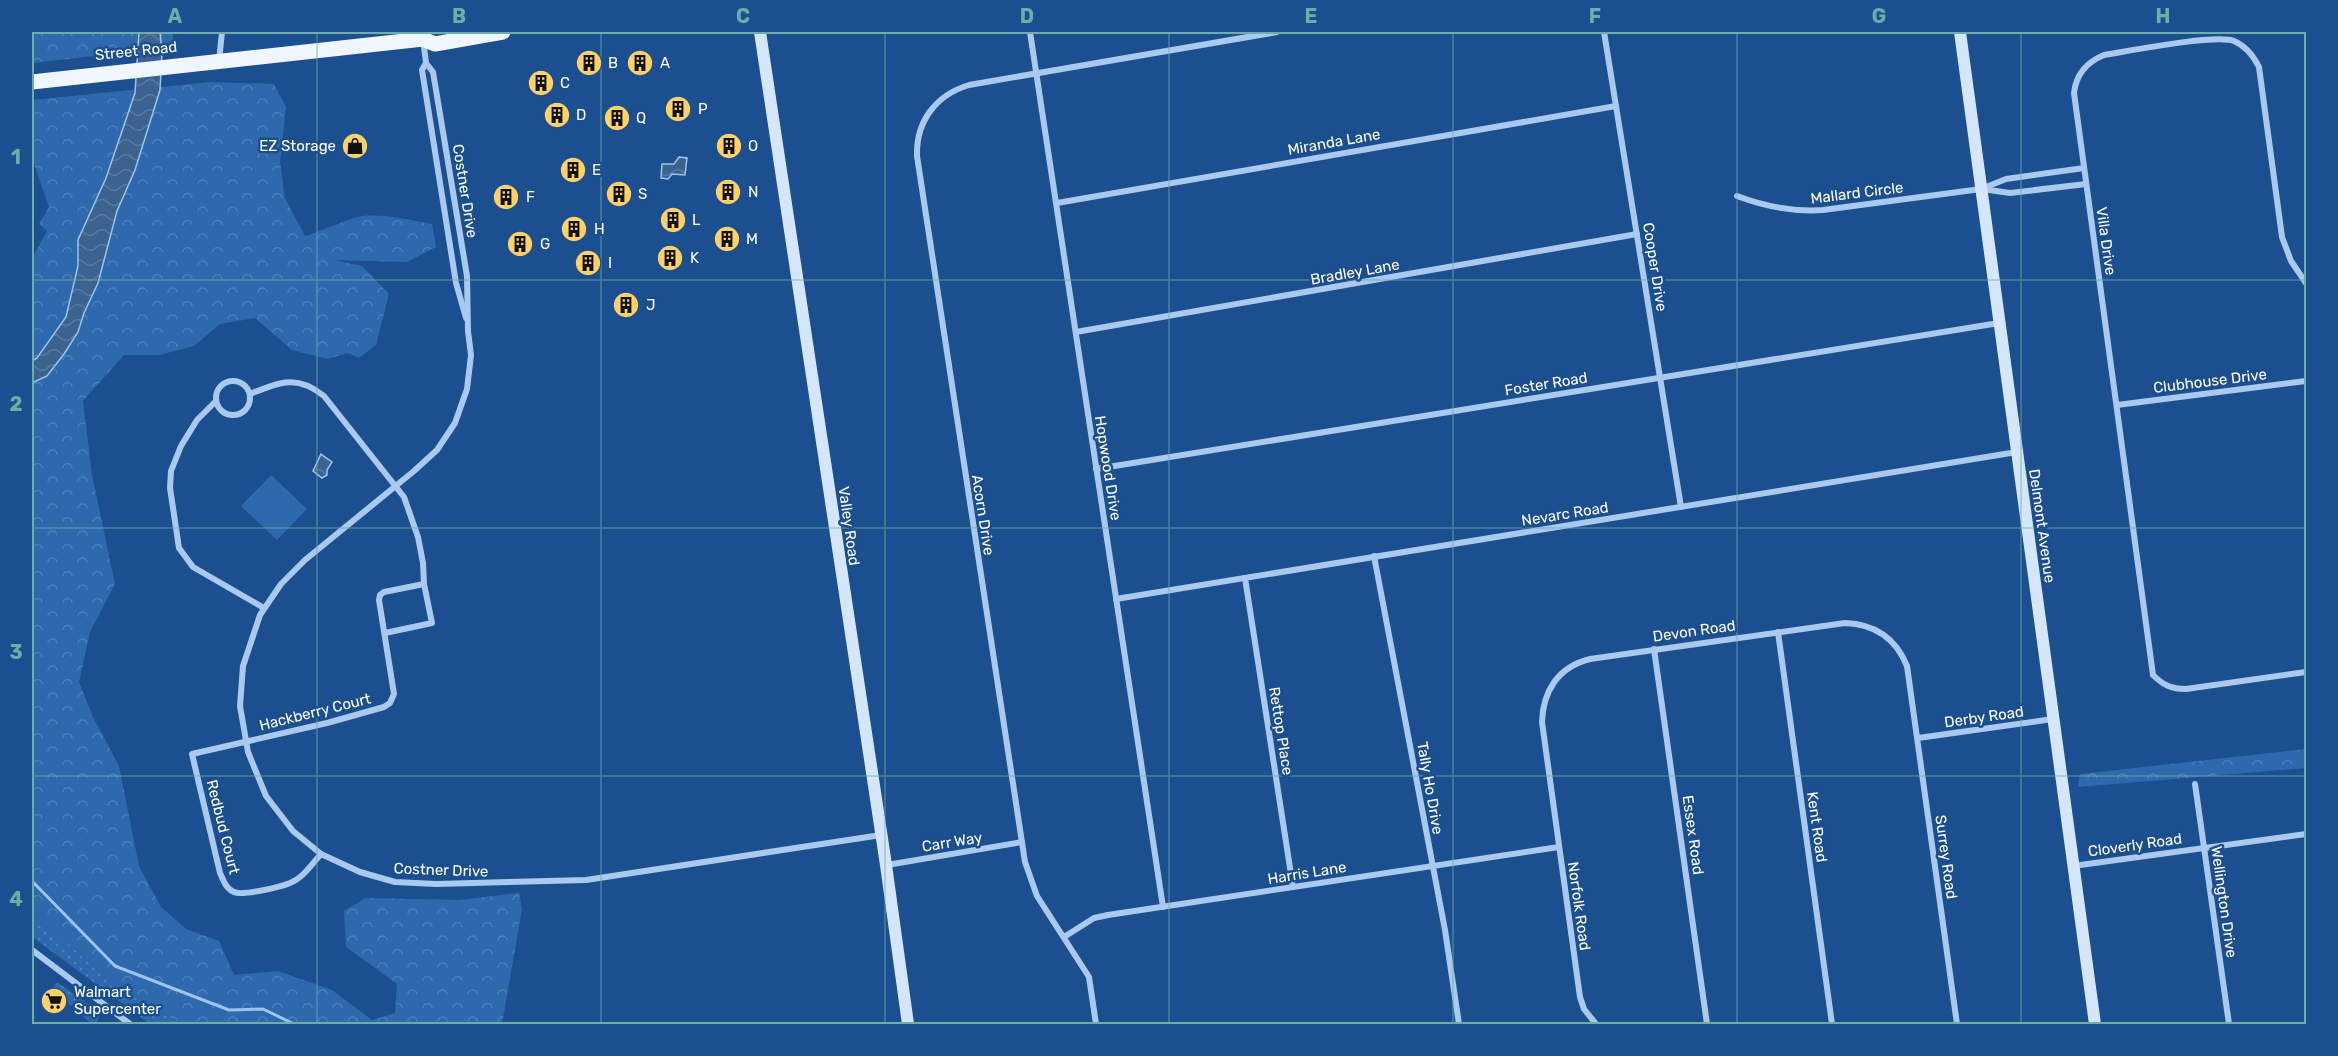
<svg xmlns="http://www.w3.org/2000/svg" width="2338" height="1056" viewBox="0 0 2338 1056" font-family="Rubik,sans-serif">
	<defs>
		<pattern id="grass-dots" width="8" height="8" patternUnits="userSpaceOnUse" patternTransform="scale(1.5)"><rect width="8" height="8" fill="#2e69ad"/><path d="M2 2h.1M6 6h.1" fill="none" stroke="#4d80b9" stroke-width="1.8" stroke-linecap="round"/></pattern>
		<pattern id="forest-crowns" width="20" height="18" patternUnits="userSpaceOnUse" patternTransform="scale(1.5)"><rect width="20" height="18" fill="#2e69ad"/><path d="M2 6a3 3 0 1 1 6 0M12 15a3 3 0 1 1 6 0" fill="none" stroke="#4d80b9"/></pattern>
		<pattern id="water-waves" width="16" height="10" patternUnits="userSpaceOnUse" patternTransform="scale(1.5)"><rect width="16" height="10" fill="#3c6290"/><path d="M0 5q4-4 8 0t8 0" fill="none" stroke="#597aa1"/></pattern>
	</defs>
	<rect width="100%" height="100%" fill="#1b4f8f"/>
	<!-- grass -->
	<g fill="url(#grass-dots)">
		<polygon points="32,915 127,991 182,1024 150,1024 32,937"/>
		<polygon points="57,982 98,1011 100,1014 96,1024 92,1024 52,989"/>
	</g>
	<!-- forest -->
	<g fill="url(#forest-crowns)">
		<polygon points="32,32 173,32 173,47 32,63"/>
		<path d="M211,82L274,84L286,107L280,162L285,198L305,236C320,232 351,217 363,216C385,214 410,220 432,224L436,247L407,262L334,260L362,266L389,294L376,345L359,358L348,353L327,359L292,350L255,318L220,324L194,346L159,355H124L83,401L92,475L115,584L90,632L79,682L93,717L119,766L139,866L161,907L186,929L219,941L234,975L278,971L332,990L372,1020L395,1013L397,984L346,947L344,911L366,898L459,900L519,893L522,909L502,1024H182L127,991L32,915V258L47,231L39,224L49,207L32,158V100Z"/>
		<polygon points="2306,749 2306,768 2078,787 2080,774"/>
	</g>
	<!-- green -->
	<polygon fill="#2e69ad" points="271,475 307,509 277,540 241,506"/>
	<!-- water -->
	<g fill="url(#water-waves)" stroke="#9cc4f0" stroke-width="1.5">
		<polygon points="139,32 160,32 162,53 160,90 135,170 117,211 98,283 84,313 78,332 64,354 47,376 32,383 32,361 37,358 66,317 78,266 78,240 106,178 135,93"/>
		<polygon points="679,157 687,158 685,175 672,174 668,179 661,178 662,164 674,164"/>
		<polygon points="321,454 332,462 327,470 327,475 322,478 313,471"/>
	</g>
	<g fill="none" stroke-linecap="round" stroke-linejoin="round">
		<!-- stream -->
		<polyline stroke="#9cc4f0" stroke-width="3" points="32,881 115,966 229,1010 263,1009 294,1024"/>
		<!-- street -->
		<g stroke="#a9c9ee" stroke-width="6">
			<polyline points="1030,32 1163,907"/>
			<polyline points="1604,32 1681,507"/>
			<polyline points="423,39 426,63 422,70 456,283 466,318"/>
			<polyline points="219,61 222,32"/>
			<polyline points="426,63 433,72 467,276 468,331 471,355 467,389 455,423 437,450 414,471 305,560 281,584 260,615 243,666 240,706 248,752 266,796 293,831 321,854 360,872 395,882 436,884 586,880 881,835"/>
			<polyline points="1982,189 2010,193 2086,184"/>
			<path d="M1737,196C1766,207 1792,212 1823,210L1981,189L2006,179L2084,168"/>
			<polyline points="1057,203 1616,106"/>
			<path d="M2306,283L2291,261L2282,237L2259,67C2253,55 2246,46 2234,41C2215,34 2129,51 2104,55C2087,62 2076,75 2074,93L2153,675C2163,685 2171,689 2186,689L2306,672"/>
			<polyline points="1076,332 1637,234"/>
			<circle cx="233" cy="398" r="17"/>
			<path d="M250,394C280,382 297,374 324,396L404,497L418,537L423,563L424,584L432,623L385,633"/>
			<polyline points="216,401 197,420 181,446 171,471 170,488 179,548 193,567 264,608"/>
			<polyline points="2117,405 2306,381"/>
			<polyline points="1096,469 1999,323"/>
			<polyline points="1374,556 1445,930 1459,1024"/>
			<polyline points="1245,578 1293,887"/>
			<polyline points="1116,599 2017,452"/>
			<polyline points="1778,632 1832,1024"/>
			<polyline points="1654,649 1707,1024"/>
			<polyline points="1918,738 2053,719"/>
			<polyline points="2195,784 2229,1024"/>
			<path d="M321,854C312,864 303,878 290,883C281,887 242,896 234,892C226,889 224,881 220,873L192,754L327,723L384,707L390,703L394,694L379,600L380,595L384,592L424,584"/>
			<polyline points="887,865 1022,842"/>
			<polyline points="2073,866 2306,834"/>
			<polyline points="1064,937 1094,918 1108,915 1559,847"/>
			<polyline points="32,950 130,1024"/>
			<path d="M1096,1024L1089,977L1037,896L1025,862L917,156C916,121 936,95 969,85L1277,32"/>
			<path d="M1596,1024L1584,1009L1580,997L1542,722C1543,691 1558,667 1590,659L1845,623C1875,624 1896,639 1907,666L1957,1024"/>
		</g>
		<!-- secondary -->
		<g stroke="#d6e6fa" stroke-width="12">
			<polyline points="760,32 886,865 908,1024"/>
			<polyline points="1960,32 2095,1024"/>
		</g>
		<!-- primary -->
		<polyline stroke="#f0f6ff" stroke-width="15" points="32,82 423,39 435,44 503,32"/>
	</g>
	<!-- grid -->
	<path fill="none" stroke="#6fada8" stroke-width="1.5" stroke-opacity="0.55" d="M317,32V1024M601,32V1024M885,32V1024M1169,32V1024M1453,32V1024M1737,32V1024M2021,32V1024M32,280H2306M32,528H2306M32,776H2306"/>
	<!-- icons -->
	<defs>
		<g id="building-disc" transform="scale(1.35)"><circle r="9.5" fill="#ffd166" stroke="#1b4f8f"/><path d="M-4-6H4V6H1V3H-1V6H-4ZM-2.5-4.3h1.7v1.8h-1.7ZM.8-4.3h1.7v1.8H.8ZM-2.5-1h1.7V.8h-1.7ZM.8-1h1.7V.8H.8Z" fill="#111"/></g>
		<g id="shop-disc" transform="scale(1.35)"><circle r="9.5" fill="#ffd166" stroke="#1b4f8f"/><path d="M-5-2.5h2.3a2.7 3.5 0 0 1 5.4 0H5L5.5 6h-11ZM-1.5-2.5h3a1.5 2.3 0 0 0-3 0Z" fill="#111"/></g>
		<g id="supermarket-disc" transform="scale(1.35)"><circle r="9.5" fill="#ffd166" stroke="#1b4f8f"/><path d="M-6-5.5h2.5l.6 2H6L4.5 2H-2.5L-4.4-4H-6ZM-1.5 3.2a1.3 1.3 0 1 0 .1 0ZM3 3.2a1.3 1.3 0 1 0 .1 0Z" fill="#111"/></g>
	</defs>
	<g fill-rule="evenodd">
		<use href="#building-disc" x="589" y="63"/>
		<use href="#building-disc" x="640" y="63"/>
		<use href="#building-disc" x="541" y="83"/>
		<use href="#building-disc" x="678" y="109"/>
		<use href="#building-disc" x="557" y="115"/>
		<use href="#building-disc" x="617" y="118"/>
		<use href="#shop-disc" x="355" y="146"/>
		<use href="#building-disc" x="729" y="146"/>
		<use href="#building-disc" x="573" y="170"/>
		<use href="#building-disc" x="728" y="192"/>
		<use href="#building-disc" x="619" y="194"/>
		<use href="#building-disc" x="506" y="197"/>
		<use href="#building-disc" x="673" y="220"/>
		<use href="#building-disc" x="574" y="229"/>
		<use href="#building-disc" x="727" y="239"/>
		<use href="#building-disc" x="520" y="244"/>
		<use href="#building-disc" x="670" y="258"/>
		<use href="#building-disc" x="588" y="263"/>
		<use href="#building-disc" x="626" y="305"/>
		<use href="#supermarket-disc" x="54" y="1001"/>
	</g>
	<g text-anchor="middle" stroke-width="5" stroke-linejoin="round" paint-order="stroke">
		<!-- street labels -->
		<g font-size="15" fill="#fff" stroke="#1b4f8f">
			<text transform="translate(136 51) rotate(-6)" y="5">Street Road</text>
			<text transform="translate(1334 142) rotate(-10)" y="5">Miranda Lane</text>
			<text transform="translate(465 191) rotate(81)" y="5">Costner Drive</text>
			<text transform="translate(1857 193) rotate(-7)" y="5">Mallard Circle</text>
			<text transform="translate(2106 241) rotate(82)" y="5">Villa Drive</text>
			<text transform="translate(1655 267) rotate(81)" y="5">Cooper Drive</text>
			<text transform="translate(1355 272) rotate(-10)" y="5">Bradley Lane</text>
			<text transform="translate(2210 381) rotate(-7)" y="5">Clubhouse Drive</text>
			<text transform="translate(1546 384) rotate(-9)" y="5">Foster Road</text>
			<text transform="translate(1108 468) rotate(81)" y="5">Hopwood Drive</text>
			<text transform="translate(1565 514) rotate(-9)" y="5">Nevarc Road</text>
			<text transform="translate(983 515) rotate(81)" y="5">Acorn Drive</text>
			<text transform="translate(849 526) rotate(82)" y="5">Valley Road</text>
			<text transform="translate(2042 526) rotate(82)" y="5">Delmont Avenue</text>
			<text transform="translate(1694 631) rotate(-8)" y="5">Devon Road</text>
			<text transform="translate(315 712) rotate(-14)" y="5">Hackberry Court</text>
			<text transform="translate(1984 717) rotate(-8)" y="5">Derby Road</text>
			<text transform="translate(1281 731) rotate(81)" y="5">Rettop Place</text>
			<text transform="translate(1430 788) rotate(80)" y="5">Tally Ho Drive</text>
			<text transform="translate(223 827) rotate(76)" y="5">Redbud Court</text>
			<text transform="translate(1817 827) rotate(82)" y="5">Kent Road</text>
			<text transform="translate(1693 835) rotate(82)" y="5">Essex Road</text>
			<text transform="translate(952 842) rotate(-9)" y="5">Carr Way</text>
			<text transform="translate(2135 845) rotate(-8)" y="5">Cloverly Road</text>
			<text transform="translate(1946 857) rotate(82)" y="5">Surrey Road</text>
			<text transform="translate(441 870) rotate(2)" y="5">Costner Drive</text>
			<text transform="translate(1307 873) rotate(-9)" y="5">Harris Lane</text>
			<text transform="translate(2224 902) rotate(82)" y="5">Wellington Drive</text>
			<text transform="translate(1579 906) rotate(82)" y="5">Norfolk Road</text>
		</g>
		<!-- poi labels -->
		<g font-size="15" fill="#fff" stroke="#1b4f8f" text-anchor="start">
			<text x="608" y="68">B</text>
			<text x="660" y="68">A</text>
			<text x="560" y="88">C</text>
			<text x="698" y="114">P</text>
			<text x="576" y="120">D</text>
			<text x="636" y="123">Q</text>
			<text x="336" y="151" text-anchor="end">EZ Storage</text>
			<text x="748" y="151">O</text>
			<text x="592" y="175">E</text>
			<text x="748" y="197">N</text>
			<text x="638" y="199">S</text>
			<text x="526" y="202">F</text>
			<text x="692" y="225">L</text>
			<text x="594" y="234">H</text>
			<text x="746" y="244">M</text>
			<text x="540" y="249">G</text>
			<text x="690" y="263">K</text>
			<text x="608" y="268">I</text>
			<text x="646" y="310">J</text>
			<text x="74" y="997">Walmart<tspan x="74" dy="17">Supercenter</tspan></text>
		</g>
	</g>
	<!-- border -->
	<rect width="2338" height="1056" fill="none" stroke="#1b4f8f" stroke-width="66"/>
	<rect x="33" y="33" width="2272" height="990" fill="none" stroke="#6fada8" stroke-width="2"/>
	<g font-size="20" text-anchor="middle" font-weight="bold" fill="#6fada8">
		<text x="175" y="23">A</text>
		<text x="459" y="23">B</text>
		<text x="743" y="23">C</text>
		<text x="1027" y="23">D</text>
		<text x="1311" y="23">E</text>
		<text x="1595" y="23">F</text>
		<text x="1879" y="23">G</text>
		<text x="2163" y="23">H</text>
		<text x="16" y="164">1</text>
		<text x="16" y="411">2</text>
		<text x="16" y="659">3</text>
		<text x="16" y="906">4</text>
	</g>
</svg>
